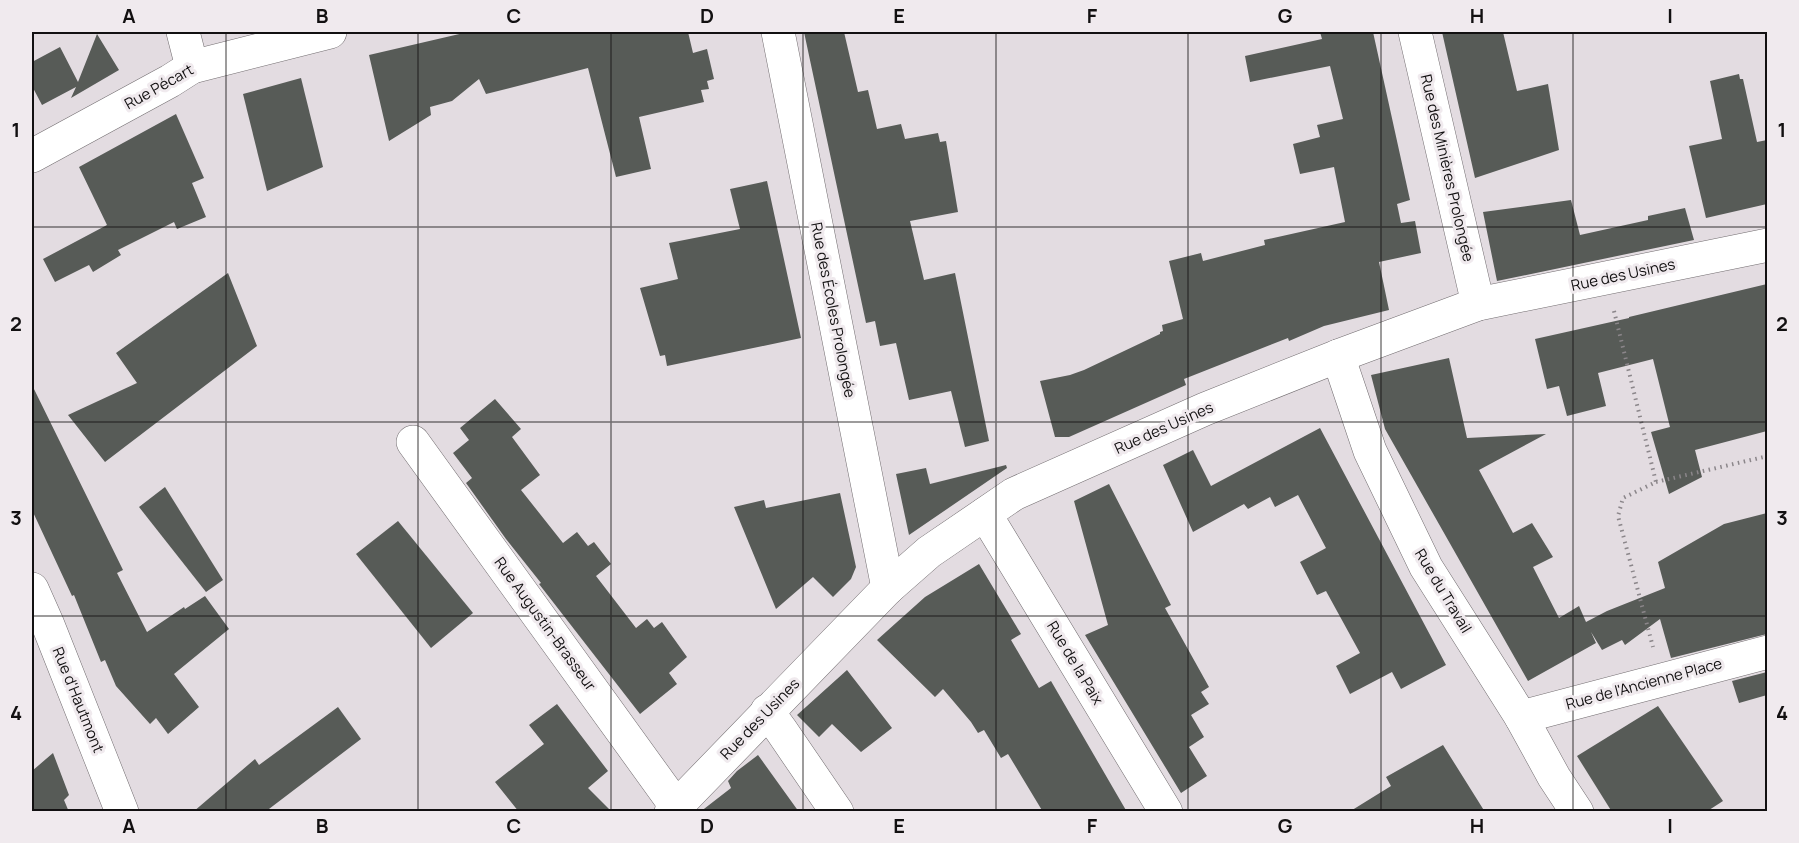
<svg xmlns="http://www.w3.org/2000/svg" width="1799" height="843" viewBox="0 0 1799 843" font-family="Manrope,sans-serif">
	<rect width="100%" height="100%" fill="#e3dce1"/>
	<!-- building -->
	<g fill="#575b57">
		<polygon points="468,32 688,32 693,53 707,49 714,79 707,81 709,89 701,90 704,102 639,117 651,169 616,177 588,68 486,94 479,79 452,101 430,107 431,115 389,141 369,55"/>
		<polygon points="804,32 844,32 858,92 868,90 877,129 901,124 905,139 938,133 940,142 946,141 958,212 910,221 924,280 955,273 989,441 965,447 951,391 909,400 896,343 880,346 875,321 866,323"/>
		<polygon points="1320,32 1373,32 1410,200 1397,204 1401,223 1415,221 1421,253 1379,262 1389,310 1324,326 1289,341 1288,338 1184,379 1186,385 1069,437 1055,437 1040,381 1070,375 1084,370 1160,334 1160,332 1163,331 1162,325 1183,319 1169,261 1201,253 1203,261 1265,245 1264,240 1345,222 1334,167 1300,174 1293,144 1320,137 1317,125 1343,119 1330,66 1250,82 1245,56 1322,39"/>
		<polygon points="1442,32 1503,32 1517,91 1548,84 1559,150 1475,178"/>
		<polygon points="97,34 119,70 71,98 76,87 42,105 32,86 32,62 60,47 78,82"/>
		<polygon points="1739,74 1740,79 1743,79 1757,142 1767,140 1767,204 1706,218 1689,146 1722,139 1710,81"/>
		<polygon points="301,78 323,167 267,191 243,94"/>
		<polygon points="176,114 204,178 192,183 206,217 177,229 174,222 118,250 121,255 93,272 89,265 55,282 43,259 107,225 79,167"/>
		<polygon points="767,181 801,338 667,366 665,355 660,356 640,288 678,279 669,243 740,229 730,189"/>
		<polygon points="1571,200 1580,235 1648,220 1648,216 1685,208 1694,240 1497,281 1483,212"/>
		<polygon points="228,273 257,346 105,462 68,415 137,383 116,353"/>
		<polygon points="1767,284 1767,431 1695,450 1702,477 1669,494 1651,432 1670,427 1653,359 1598,373 1606,406 1567,416 1559,386 1547,389 1535,339 1629,318 1629,317"/>
		<polygon points="1449,358 1467,438 1546,434 1479,470 1513,533 1532,523 1553,557 1533,567 1559,618 1579,606 1586,622 1607,611 1665,588 1658,562 1724,524 1767,513 1767,634 1671,658 1660,619 1625,645 1622,640 1602,650 1591,632 1596,643 1528,681 1385,429 1371,375"/>
		<polygon points="32,385 123,570 117,573 147,632 184,607 185,609 205,596 229,629 174,674 199,707 168,734 156,718 150,724 116,686 105,660 101,662 74,595 72,596 32,510"/>
		<polygon points="495,399 521,429 512,437 540,475 521,490 563,543 577,532 588,546 594,542 611,564 596,576 636,628 647,619 654,628 662,622 687,657 669,673 677,684 640,714 539,584 541,583 506,539 466,483 472,478 453,453 469,440 460,428"/>
		<polygon points="1320,428 1446,665 1401,689 1392,672 1350,694 1336,666 1360,653 1326,591 1317,595 1300,562 1326,548 1298,495 1275,507 1270,497 1248,509 1244,504 1193,532 1163,465 1193,450 1211,486"/>
		<polygon points="1006,465 1007,468 909,535 896,474 926,468 930,484"/>
		<polygon points="1109,484 1171,605 1165,608 1209,687 1201,692 1209,704 1191,715 1204,737 1189,747 1207,776 1181,793 1085,635 1108,625 1074,501"/>
		<polygon points="165,487 223,580 206,592 139,507"/>
		<polygon points="840,493 856,567 851,579 833,597 813,577 776,609 734,507 764,500 766,508"/>
		<polygon points="398,521 473,613 431,648 356,554"/>
		<polygon points="979,564 1021,634 1011,640 1039,688 1051,681 1127,812 1043,812 1008,754 1001,758 984,730 978,733 971,722 943,689 935,697 877,640 925,597"/>
		<polygon points="847,670 892,728 861,752 832,724 819,737 797,715"/>
		<polygon points="1767,672 1767,695 1739,703 1732,681"/>
		<polygon points="557,704 608,771 588,788 612,812 519,812 495,782 544,744 529,725"/>
		<polygon points="1658,706 1723,801 1706,812 1612,812 1577,756"/>
		<polygon points="338,707 361,739 265,812 193,812 255,759 259,765"/>
		<polygon points="1443,745 1485,812 1349,812 1391,786 1386,777"/>
		<polygon points="53,753 69,795 64,800 69,812 32,812 32,771"/>
		<polygon points="758,755 799,812 700,812 731,788 728,781 737,771"/>
	</g>
	<g fill="none" stroke-linecap="round" stroke-linejoin="round">
		<!-- minor casing -->
		<g stroke="#726d70" stroke-width="34">
			<g id="minor">
				<polyline points="183,32 192,67"/>
				<polyline points="778,32 888,588"/>
				<polyline points="1415,32 1478,304"/>
				<polyline points="32,156 170,81 192,67 330,32"/>
				<polyline points="1338,356 1370,451 1426,567 1521,717 1554,777 1577,812"/>
				<polyline points="413,442 676,806"/>
				<polyline points="985,514 1166,812"/>
				<polyline points="767,711 781,730 837,812"/>
				<polyline points="1521,717 1768,652"/>
				<polyline points="671,812 888,588 929,552 1014,494 1205,409 1338,356 1478,304 1768,245"/>
			</g>
		</g>
		<!-- tertiary casing -->
		<g stroke="#726d70" stroke-width="34">
			<polyline id="tertiary" points="32,589 48,625 122,812"/>
		</g>
		<!-- path -->
		<g stroke="#8b868a" stroke-width="4" stroke-dasharray="1.5 4.5" stroke-linecap="butt">
			<polyline points="1614,311 1656,482 1623,498 1618,516 1653,647"/>
			<polyline points="1656,482 1768,456"/>
		</g>
		<!-- minor -->
		<use href="#minor" stroke="#fff" stroke-width="33"/>
		<!-- tertiary -->
		<use href="#tertiary" stroke="#fff" stroke-width="33"/>
	</g>
	<!-- grid -->
	<path fill="none" stroke="#121011" stroke-width="1.5" stroke-opacity="0.55" d="M226,32V812M418,32V812M611,32V812M803,32V812M996,32V812M1188,32V812M1381,32V812M1573,32V812M32,227H1768M32,422H1768M32,616H1768"/>
	<g text-anchor="middle" stroke-width="6" stroke-linejoin="round" paint-order="stroke">
		<!-- street labels -->
		<g font-size="15" fill="#121011" stroke="#f0eaee">
			<text transform="translate(159 87) rotate(-29)" y="5">Rue Pécart</text>
			<text transform="translate(1447 168) rotate(77)" y="5">Rue des Minières Prolongée</text>
			<text transform="translate(1623 275) rotate(-12)" y="5">Rue des Usines</text>
			<text transform="translate(833 310) rotate(79)" y="5">Rue des Écoles Prolongée</text>
			<text transform="translate(1164 428) rotate(-24)" y="5">Rue des Usines</text>
			<text transform="translate(1443 591) rotate(59)" y="5">Rue du Travail</text>
			<text transform="translate(545 624) rotate(54)" y="5">Rue Augustin-Brasseur</text>
			<text transform="translate(1075 663) rotate(59)" y="5">Rue de la Paix</text>
			<text transform="translate(1644 684) rotate(-15)" y="5">Rue de l'Ancienne Place</text>
			<text transform="translate(78 700) rotate(68)" y="5">Rue d'Hautmont</text>
			<text transform="translate(760 719) rotate(-46)" y="5">Rue des Usines</text>
		</g>
	</g>
	<!-- border -->
	<rect width="1799" height="843" fill="none" stroke="#f0eaee" stroke-width="66"/>
	<rect x="33" y="33" width="1733" height="777" fill="none" stroke="#121011" stroke-width="2"/>
	<g font-size="20" text-anchor="middle" font-weight="bold" fill="#121011">
		<text x="129" y="23">A</text>
		<text x="322" y="23">B</text>
		<text x="514" y="23">C</text>
		<text x="707" y="23">D</text>
		<text x="899" y="23">E</text>
		<text x="1092" y="23">F</text>
		<text x="1285" y="23">G</text>
		<text x="1477" y="23">H</text>
		<text x="1670" y="23">I</text>
		<text x="16" y="137">1</text>
		<text x="1782" y="137">1</text>
		<text x="16" y="331">2</text>
		<text x="1782" y="331">2</text>
		<text x="16" y="525">3</text>
		<text x="1782" y="525">3</text>
		<text x="16" y="720">4</text>
		<text x="1782" y="720">4</text>
		<text x="129" y="833">A</text>
		<text x="322" y="833">B</text>
		<text x="514" y="833">C</text>
		<text x="707" y="833">D</text>
		<text x="899" y="833">E</text>
		<text x="1092" y="833">F</text>
		<text x="1285" y="833">G</text>
		<text x="1477" y="833">H</text>
		<text x="1670" y="833">I</text>
	</g>
</svg>
